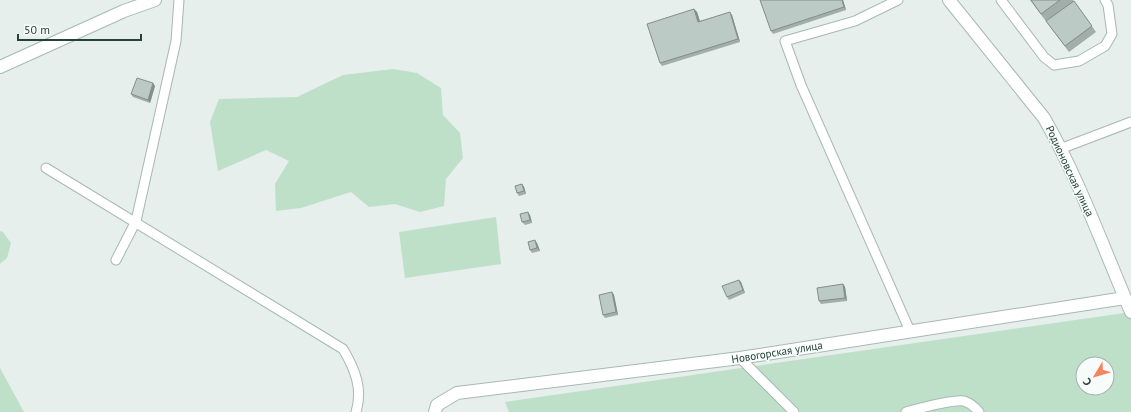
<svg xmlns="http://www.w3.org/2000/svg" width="1131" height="412" viewBox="0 0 1131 412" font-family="'PT Sans',sans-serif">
	<rect width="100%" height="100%" fill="#e6efeb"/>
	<!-- green -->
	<g fill="#bfe0c8" fill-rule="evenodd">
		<polygon points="393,69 417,73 441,88 443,115 460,133 463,158 446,179 444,206 420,212 395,204 369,207 351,192 301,208 276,211 275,184 289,161 266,150 218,171 210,122 219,99 297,97 343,75"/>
		<polygon points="496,217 501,264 405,278 399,232"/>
		<polygon points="0,231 3,232 11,243 7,258 0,264"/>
		<path d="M1131,312V412H509L505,402ZM1083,364H1107V388H1083Z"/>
		<polygon points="0,368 24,412 0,412"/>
	</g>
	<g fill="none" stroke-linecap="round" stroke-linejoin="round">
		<!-- lane casing -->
		<g stroke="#a8b8b2" stroke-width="11">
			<g id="lane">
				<polyline points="898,0 855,21 785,41 801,85 910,331"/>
				<polyline points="1001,0 1044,57 1054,65 1079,61 1105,46 1112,34 1108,5 1105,0"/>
				<polyline points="1060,149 1131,122"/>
				<path d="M46,168L343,349C355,369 363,389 356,412"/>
				<polyline points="116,260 136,221 176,41 179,0"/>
				<polyline points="740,358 794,412"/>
				<path d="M906,412C917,409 953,399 964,401C970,403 975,407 979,412"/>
			</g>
		</g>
		<!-- street casing -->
		<g stroke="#a8b8b2" stroke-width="14">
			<g id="street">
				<path d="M949,0L1044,118C1079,179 1103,247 1131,312"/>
				<polyline points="435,412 437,405 457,393 740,358 1125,298"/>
			</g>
		</g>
		<!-- secondary casing -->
		<g stroke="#a4bbb3" stroke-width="14">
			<polyline id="secondary" points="0,67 124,11 155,0"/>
		</g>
		<!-- lane -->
		<use href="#lane" stroke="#fff" stroke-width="9"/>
		<!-- street -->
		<use href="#street" stroke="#fff" stroke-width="12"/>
		<!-- secondary -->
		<use href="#secondary" stroke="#fff" stroke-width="12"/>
	</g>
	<!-- wall -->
	<g fill="#a1aea9">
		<polygon points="843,0 846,10 773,34 771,31"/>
		<polygon points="1030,0 1073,0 1096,32 1069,52"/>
		<polygon points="694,9 697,12 700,21 732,15 740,42 662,66 660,63"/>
		<polygon points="155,86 150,103 133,97 131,94"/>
		<polygon points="522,184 524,187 526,194 519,196 517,193"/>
		<polygon points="530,215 532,223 525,225 522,222"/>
		<polygon points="537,243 540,251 532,253 530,250"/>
		<polygon points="739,280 741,282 745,293 729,300 727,297"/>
		<polygon points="843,284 845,287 847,301 821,304 819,301"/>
		<polygon points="612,292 614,295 618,315 605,318 603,315"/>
	</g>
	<!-- shaded-wall -->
	<g fill="#838d89">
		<polygon points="842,0 843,0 846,10 844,7"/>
		<polygon points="694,9 697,12 701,25 698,22"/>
		<polygon points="730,12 732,15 740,42 738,39"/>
		<polygon points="153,83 155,86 150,103 148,100"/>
		<polygon points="522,184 524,187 526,194 524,191"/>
		<polygon points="528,212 530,215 532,223 530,220"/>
		<polygon points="535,240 537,243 540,251 537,248"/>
		<polygon points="739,280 741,282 745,293 743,290"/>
		<polygon points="843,284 845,287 847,301 845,298"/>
		<polygon points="612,292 614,295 618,315 616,312"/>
	</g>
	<!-- building -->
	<g fill="#bbcac4" stroke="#838d89">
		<polygon points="760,0 842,0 844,7 771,31"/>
		<polygon points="1031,0 1060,0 1041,14"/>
		<polygon points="1074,1 1092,26 1065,46 1046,21"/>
		<polygon points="694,9 698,22 730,12 738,39 660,63 647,24"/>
		<polygon points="137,78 153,83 148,100 131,94"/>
		<polygon points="522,184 524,191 517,193 515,186"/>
		<polygon points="528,212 530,220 522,222 520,214"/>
		<polygon points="535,240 537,248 530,250 528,242"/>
		<polygon points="739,280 743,290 727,297 722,286"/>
		<polygon points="843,284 845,298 819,301 817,288"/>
		<polygon points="612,292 616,312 603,315 599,295"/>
	</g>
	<g text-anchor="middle" stroke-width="3" stroke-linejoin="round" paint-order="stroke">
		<!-- street labels -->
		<g font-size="11" fill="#24423a" stroke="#f7fbf9">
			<text transform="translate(1070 171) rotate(65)" y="4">Родионовская улица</text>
			<text transform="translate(777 352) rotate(-9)" y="4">Новогорская улица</text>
		</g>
	</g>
	<!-- north arrow -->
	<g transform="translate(1095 376) rotate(232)"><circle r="19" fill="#f7fbf9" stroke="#a3b1ad"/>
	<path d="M0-3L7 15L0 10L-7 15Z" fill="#f4845f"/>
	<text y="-6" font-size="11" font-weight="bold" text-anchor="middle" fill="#24423a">С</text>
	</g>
	<!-- scale -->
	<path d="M18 34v6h123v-6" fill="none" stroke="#24423a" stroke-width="2"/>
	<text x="24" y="34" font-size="12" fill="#24423a" stroke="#f7fbf9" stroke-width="3" paint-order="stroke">50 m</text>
</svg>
